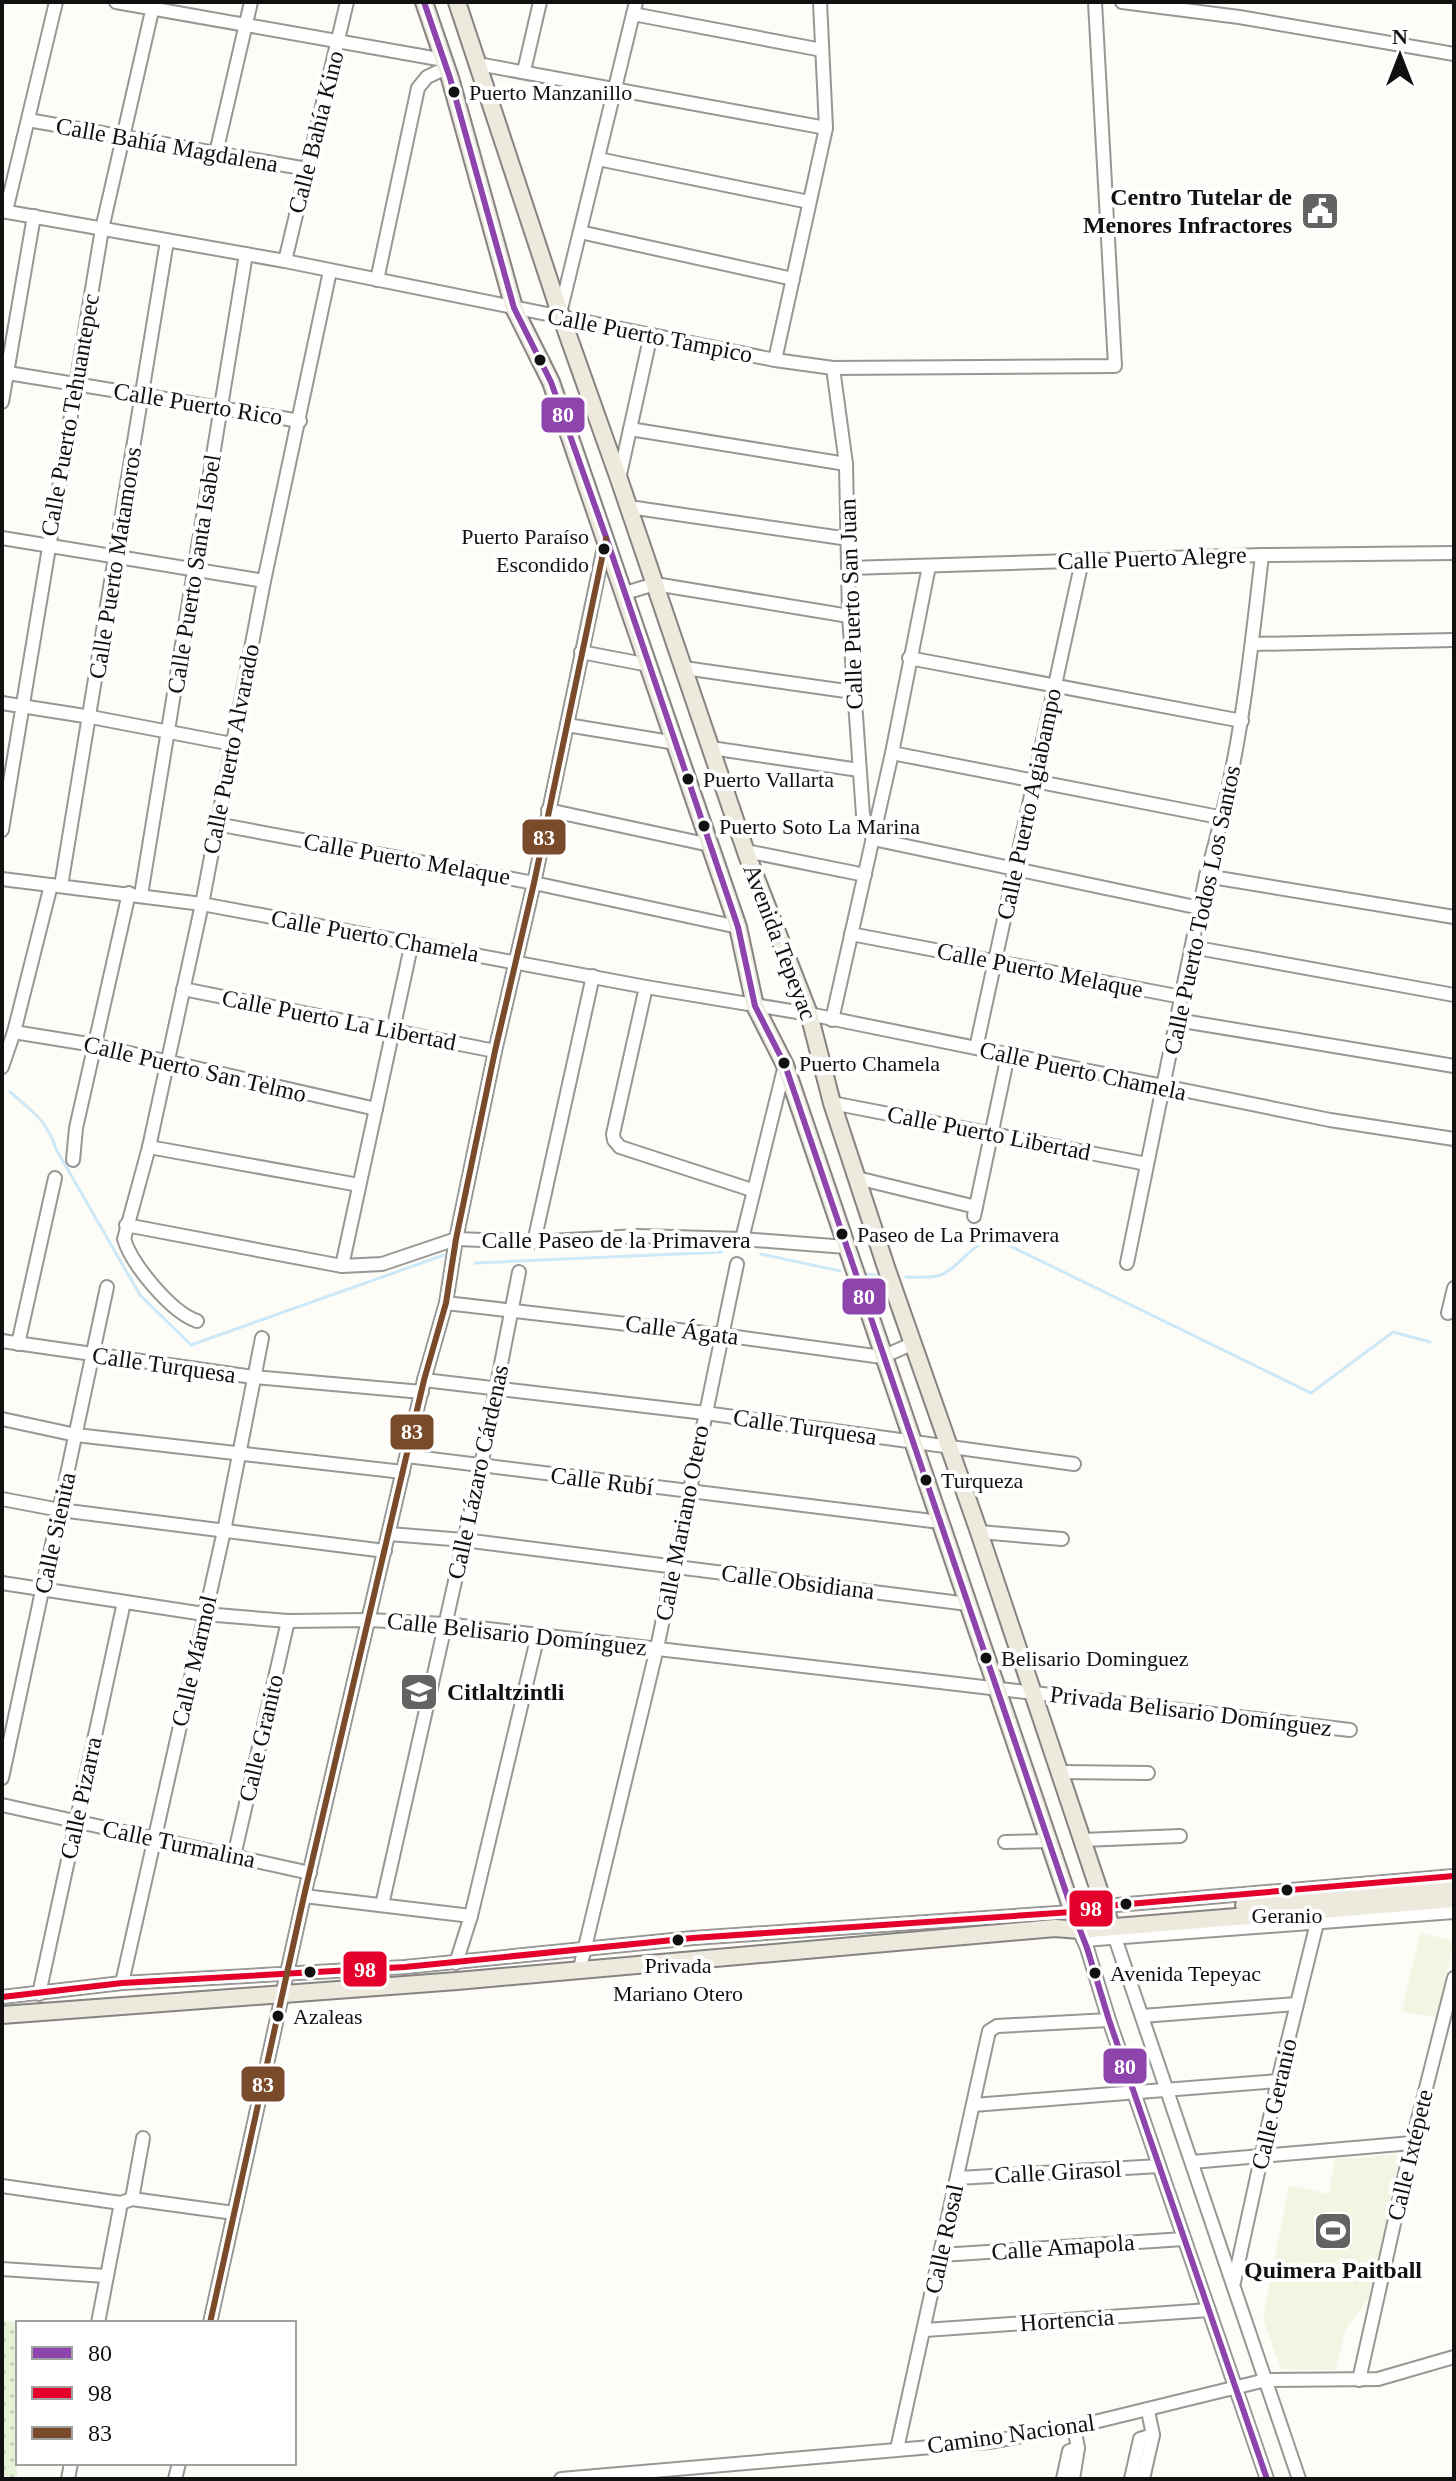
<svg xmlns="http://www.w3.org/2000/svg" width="1456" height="2481" viewBox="0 0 1456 2481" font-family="'Times New Roman',serif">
	<defs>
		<pattern id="grass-dots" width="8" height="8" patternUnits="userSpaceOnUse" patternTransform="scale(2)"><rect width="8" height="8" fill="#e7f3d7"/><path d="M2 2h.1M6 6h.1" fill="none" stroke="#c5cfb8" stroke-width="1.8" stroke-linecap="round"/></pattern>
	</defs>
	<rect width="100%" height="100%" fill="#fdfcf7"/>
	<!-- grass -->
	<polygon fill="url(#grass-dots)" points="2,2321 21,2323 18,2323 17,2479 2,2479"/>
	<!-- pitch -->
	<g fill="#f0f6e1">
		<polygon points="1420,1933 1454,1941 1438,2018 1402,2011"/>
		<polygon points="1405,2154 1371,2295 1345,2330 1335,2370 1281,2369 1263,2319 1289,2185 1329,2194 1335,2159"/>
	</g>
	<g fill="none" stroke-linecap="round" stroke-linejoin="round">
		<!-- stream -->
		<g stroke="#cde8f7" stroke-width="3">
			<path d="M10,1092C32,1111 47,1120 56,1149L140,1295L191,1345L444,1255"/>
			<polyline points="761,1254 840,1271"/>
			<polyline points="475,1263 722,1252"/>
			<polyline points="867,1274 883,1276"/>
			<path d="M906,1277C917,1277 936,1279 945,1273C967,1260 971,1240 1000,1241L1311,1393L1393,1332L1430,1342"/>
		</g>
		<!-- minor casing -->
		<g stroke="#979795" stroke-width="16">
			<g id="minor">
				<polyline points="116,2 444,60"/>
				<polyline points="1122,2 1239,17 1454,54"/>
				<polyline points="633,14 822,50"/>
				<polyline points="478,64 826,128"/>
				<polyline points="524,71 540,2"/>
				<polyline points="28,120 307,169"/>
				<polyline points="216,153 251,2"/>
				<polyline points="598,159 809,202"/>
				<polyline points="2,211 285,261 775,360 833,368 1115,366 1095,2"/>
				<polyline points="6,211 56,2"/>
				<polyline points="580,232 793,279"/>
				<polyline points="285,261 347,2"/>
				<polyline points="377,280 418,88 427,77 446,68"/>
				<polyline points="560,313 636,2"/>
				<polyline points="775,360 826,128 820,2"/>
				<polyline points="833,368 846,464 849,616 863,815 873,839 1200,908"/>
				<polyline points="2,372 300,421"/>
				<polyline points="2,402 34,216"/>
				<polyline points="630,429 846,464"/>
				<polyline points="619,479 651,334"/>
				<polyline points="629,507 849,539"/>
				<polyline points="2,538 264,581"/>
				<polyline points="849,568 1262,555 1454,553"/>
				<polyline points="625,593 655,584 849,616"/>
				<polyline points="1253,644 1454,640"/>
				<polyline points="581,652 649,665"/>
				<polyline points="909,658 1242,721"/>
				<polyline points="684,668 853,692"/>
				<polyline points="2,703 91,717 232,744"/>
				<polyline points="567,725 676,743"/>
				<polyline points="711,748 859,770"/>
				<polyline points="892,753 1224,818"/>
				<polyline points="548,810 710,845"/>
				<polyline points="216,824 534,883 738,927"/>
				<polyline points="2,830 102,229 154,2"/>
				<polyline points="746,851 865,875"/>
				<polyline points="1206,876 1454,917"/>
				<polyline points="2,879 202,904 646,987 809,1014 1330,1120 1454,1139"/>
				<polyline points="61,886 167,241"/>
				<polyline points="141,895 246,254"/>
				<polyline points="851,934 1182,997"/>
				<polyline points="1192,947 1454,995"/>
				<polyline points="646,987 613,1134 614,1140 620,1147 752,1190"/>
				<polyline points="183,989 495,1051"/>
				<polyline points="832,1020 892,753 929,566"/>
				<polyline points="1177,1020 1454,1066"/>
				<polyline points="14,1032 94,1045 376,1109"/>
				<polyline points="976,1048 1082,561"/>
				<polyline points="2,1067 14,1032 51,885"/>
				<polyline points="832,1103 1147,1164"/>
				<polyline points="149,1147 359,1185"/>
				<polyline points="73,1160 76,1128 129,893"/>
				<polyline points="857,1178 976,1207"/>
				<polyline points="974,1216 1008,1055"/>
				<polyline points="126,1225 342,1266 382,1264 456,1239 534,1242 637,1236 742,1239 846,1247"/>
				<polyline points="742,1239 785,1065"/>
				<polyline points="534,1242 593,976"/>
				<path d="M1127,1263L1206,876C1238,771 1250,663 1262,555"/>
				<polyline points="342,1266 412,942"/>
				<polyline points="446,1303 722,1335 882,1357 914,1343"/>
				<polyline points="1448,1313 1454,1288"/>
				<path d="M197,1321C171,1312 132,1265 124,1239L149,1147L202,904L264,581L330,271"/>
				<polyline points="2,1341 253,1377 422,1392"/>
				<polyline points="18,1344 55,1178"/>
				<polyline points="424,1380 705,1413 1074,1464"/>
				<polyline points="2,1419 76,1435 403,1472"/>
				<polyline points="407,1456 940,1522"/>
				<polyline points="2,1499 60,1510 385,1551"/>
				<polyline points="979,1532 1062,1539"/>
				<polyline points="389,1534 464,1540 968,1604"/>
				<polyline points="2,1583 204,1614 288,1621 369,1620 445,1624 1350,1730"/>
				<polyline points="1059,1772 1148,1773"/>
				<polyline points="2,1778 107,1287"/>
				<polyline points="2,1805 310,1873"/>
				<polyline points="1082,1840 1180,1836"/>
				<polyline points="1005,1842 1048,1841"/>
				<polyline points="234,1856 288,1621"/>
				<polyline points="304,1896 471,1916"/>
				<polyline points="382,1905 481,1466 519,1272"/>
				<polyline points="1111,1926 1299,2479"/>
				<polyline points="1079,1930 1087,1948 1109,2020 1267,2479"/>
				<polyline points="1084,1940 1454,1912"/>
				<polyline points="456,1963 471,1916 538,1635"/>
				<polyline points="580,1968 657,1648 737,1264"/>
				<polyline points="122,1983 224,1531 262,1338"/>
				<polyline points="39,1994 124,1602"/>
				<polyline points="2,1997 122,1983 405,1967 693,1938 1072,1912 1105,1906 1454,1876"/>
				<polyline points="1142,2016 1296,2004"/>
				<polyline points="973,2105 1278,2081"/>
				<polyline points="1192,2162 1412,2143"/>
				<polyline points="958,2178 1159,2166"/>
				<polyline points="2,2186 121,2203 132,2199 234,2213"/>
				<polyline points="132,2199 143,2138"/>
				<polyline points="941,2255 1184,2239"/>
				<polyline points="2,2269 106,2276"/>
				<polyline points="1234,2282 1278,2081 1317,1923"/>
				<polyline points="98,2323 121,2203"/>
				<polyline points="210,2323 304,1896 424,1380 446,1303 456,1239 495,1051 534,883 605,542"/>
				<polyline points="925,2330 1209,2310"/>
				<polyline points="1359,2380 1412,2143 1454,1978"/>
				<polyline points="897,2449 989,2031 997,2026 1109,2020"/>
				<polyline points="68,2479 71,2463"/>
				<polyline points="175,2479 179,2463"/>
				<polyline points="561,2479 989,2442 1074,2427 1266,2380 1378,2379 1454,2357"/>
				<polyline points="1063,2479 1069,2451 1078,2448"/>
				<polyline points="1073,2479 1078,2448 1074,2427"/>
				<polyline points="1131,2479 1140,2439 1153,2435"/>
				<polyline points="1143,2479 1153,2435 1148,2411"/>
			</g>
		</g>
		<!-- major casing -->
		<g stroke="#858482" stroke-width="20">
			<g id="major">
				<polyline points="424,2 450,78 514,308 551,382 738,927 755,1006 785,1065 1079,1930"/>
				<polyline points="457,2 560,313 619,479 747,855 809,1014 832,1103 886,1267 979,1532 1111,1926"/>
				<polyline points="1244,1905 1454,1887"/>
				<polyline points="2,2015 457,1981 1055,1928 1079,1930 1454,1899"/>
			</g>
		</g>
		<!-- minor -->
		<use href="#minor" stroke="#fffffe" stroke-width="12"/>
		<!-- major -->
		<use href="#major" stroke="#ede9dc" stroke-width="16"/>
		<!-- bus-1 casing -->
		<g stroke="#fff" stroke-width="12">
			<polyline id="bus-1" points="424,2 450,78 514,308 551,382 606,537 738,927 755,1006 785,1065 1070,1904 1087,1948 1109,2020 1267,2479"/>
		</g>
		<!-- bus-2 casing -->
		<g stroke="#fff" stroke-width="12">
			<polyline id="bus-2" points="2,1997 122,1983 405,1967 693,1938 1072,1912 1105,1906 1454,1876"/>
		</g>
		<!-- bus-3 casing -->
		<g stroke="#fff" stroke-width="12">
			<polyline id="bus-3" points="210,2323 304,1896 424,1380 446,1303 456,1239 495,1051 534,883 606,539"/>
		</g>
		<!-- bus-1 -->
		<use href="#bus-1" stroke="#8e44ad" stroke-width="6"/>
		<!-- bus-2 -->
		<use href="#bus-2" stroke="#e4002b" stroke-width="6"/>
		<!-- bus-3 -->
		<use href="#bus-3" stroke="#7a4b2a" stroke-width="6"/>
	</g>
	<!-- icons -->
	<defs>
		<g id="civic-square" transform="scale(2)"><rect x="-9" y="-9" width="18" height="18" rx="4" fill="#646362" stroke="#fff"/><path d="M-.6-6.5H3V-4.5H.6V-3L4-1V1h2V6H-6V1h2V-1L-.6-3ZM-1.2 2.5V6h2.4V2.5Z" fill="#fff"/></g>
		<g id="school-square" transform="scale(2)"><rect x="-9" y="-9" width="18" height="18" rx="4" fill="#646362" stroke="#fff"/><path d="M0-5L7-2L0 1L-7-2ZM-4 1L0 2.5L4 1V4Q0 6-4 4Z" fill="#fff"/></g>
		<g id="stadium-square" transform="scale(2)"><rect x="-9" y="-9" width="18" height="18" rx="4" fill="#646362" stroke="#fff"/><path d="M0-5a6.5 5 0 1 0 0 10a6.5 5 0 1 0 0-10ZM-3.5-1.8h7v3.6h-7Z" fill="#fff"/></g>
	</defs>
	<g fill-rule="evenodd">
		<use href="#civic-square" x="1320" y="211"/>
		<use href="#school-square" x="419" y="1692"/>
		<use href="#stadium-square" x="1333" y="2231"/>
	</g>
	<!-- markers -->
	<g fill="#111" stroke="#fff" stroke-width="3">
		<circle cx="454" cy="92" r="7"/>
		<circle cx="540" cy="360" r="7"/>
		<circle cx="604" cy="549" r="7"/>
		<circle cx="688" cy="779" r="7"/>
		<circle cx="704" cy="826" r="7"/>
		<circle cx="784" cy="1063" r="7"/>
		<circle cx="842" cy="1234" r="7"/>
		<circle cx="926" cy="1480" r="7"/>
		<circle cx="986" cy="1658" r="7"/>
		<circle cx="1287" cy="1890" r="7"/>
		<circle cx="1126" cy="1904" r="7"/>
		<circle cx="678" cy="1940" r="7"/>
		<circle cx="310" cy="1972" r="7"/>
		<circle cx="1095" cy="1973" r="7"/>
		<circle cx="278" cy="2016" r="7"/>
	</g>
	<g text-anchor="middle" stroke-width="8" stroke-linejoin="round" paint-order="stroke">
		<!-- bus labels -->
		<g font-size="22" fill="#111" stroke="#fff" text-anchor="start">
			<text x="469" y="100">Puerto Manzanillo</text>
			<text x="589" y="544" text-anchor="end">Puerto Paraíso<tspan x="589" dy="28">Escondido</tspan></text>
			<text x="703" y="787">Puerto Vallarta</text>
			<text x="719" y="834">Puerto Soto La Marina</text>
			<text x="799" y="1071">Puerto Chamela</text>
			<text x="857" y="1242">Paseo de La Primavera</text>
			<text x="941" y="1488">Turqueza</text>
			<text x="1001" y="1666">Belisario Dominguez</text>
			<text x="1287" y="1923" text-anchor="middle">Geranio</text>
			<text x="678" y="1973" text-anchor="middle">Privada<tspan x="678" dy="28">Mariano Otero</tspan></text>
			<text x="1110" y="1981">Avenida Tepeyac</text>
			<text x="293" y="2024">Azaleas</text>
		</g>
		<!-- street labels -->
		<g font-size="24" fill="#111" stroke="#fff">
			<text transform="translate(316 132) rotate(-76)" y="8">Calle Bahía Kino</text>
			<text transform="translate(167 145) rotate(10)" y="8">Calle Bahía Magdalena</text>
			<text transform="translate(650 335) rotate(11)" y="8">Calle Puerto Tampico</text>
			<text transform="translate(198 404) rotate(9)" y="8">Calle Puerto Rico</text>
			<text transform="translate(70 415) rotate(-80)" y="8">Calle Puerto Tehuantepec</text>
			<text transform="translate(1152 558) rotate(-2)" y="8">Calle Puerto Alegre</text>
			<text transform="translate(115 563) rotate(-81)" y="8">Calle Puerto Matamoros</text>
			<text transform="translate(194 574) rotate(-81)" y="8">Calle Puerto Santa Isabel</text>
			<text transform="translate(851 604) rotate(-92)" y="8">Calle Puerto San Juan</text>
			<text transform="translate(231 749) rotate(-79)" y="8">Calle Puerto Alvarado</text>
			<text transform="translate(1029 804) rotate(-78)" y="8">Calle Puerto Agiabampo</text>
			<text transform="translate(407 859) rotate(10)" y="8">Calle Puerto Melaque</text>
			<text transform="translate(1202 910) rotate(-78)" y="8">Calle Puerto Todos Los Santos</text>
			<text transform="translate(375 936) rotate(10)" y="8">Calle Puerto Chamela</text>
			<text transform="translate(780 942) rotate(69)" y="8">Avenida Tepeyac</text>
			<text transform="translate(1040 970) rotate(11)" y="8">Calle Puerto Melaque</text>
			<text transform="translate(339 1020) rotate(11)" y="8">Calle Puerto La Libertad</text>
			<text transform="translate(195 1069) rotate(13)" y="8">Calle Puerto San Telmo</text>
			<text transform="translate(1083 1071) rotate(12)" y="8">Calle Puerto Chamela</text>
			<text transform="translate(989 1133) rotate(11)" y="8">Calle Puerto Libertad</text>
			<text x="616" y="1248">Calle Paseo de la Primavera</text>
			<text transform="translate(682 1330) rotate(7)" y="8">Calle Ágata</text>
			<text transform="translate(164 1365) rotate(8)" y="8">Calle Turquesa</text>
			<text transform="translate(805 1427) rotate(8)" y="8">Calle Turquesa</text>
			<text transform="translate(478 1472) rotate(-78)" y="8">Calle Lázaro Cárdenas</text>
			<text transform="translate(602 1481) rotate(7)" y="8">Calle Rubí</text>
			<text transform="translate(682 1523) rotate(-79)" y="8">Calle Mariano Otero</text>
			<text transform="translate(55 1533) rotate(-78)" y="8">Calle Sienita</text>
			<text transform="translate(798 1582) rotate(7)" y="8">Calle Obsidiana</text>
			<text transform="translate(517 1634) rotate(6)" y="8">Calle Belisario Domínguez</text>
			<text transform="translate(194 1661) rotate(-77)" y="8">Calle Mármol</text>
			<text transform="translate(1191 1711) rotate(7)" y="8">Privada Belisario Domínguez</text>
			<text transform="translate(261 1738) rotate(-77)" y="8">Calle Granito</text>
			<text transform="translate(81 1798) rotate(-78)" y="8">Calle Pizarra</text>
			<text transform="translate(179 1844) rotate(12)" y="8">Calle Turmalina</text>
			<text transform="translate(1274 2104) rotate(-77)" y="8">Calle Geranio</text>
			<text transform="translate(1410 2155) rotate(-77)" y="8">Calle Ixtépete</text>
			<text transform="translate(1058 2172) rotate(-3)" y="8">Calle Girasol</text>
			<text transform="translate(944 2239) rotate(-78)" y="8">Calle Rosal</text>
			<text transform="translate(1063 2247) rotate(-4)" y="8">Calle Amapola</text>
			<text transform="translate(1067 2320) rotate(-4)" y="8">Hortencia</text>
			<text transform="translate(1011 2434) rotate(-8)" y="8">Camino Nacional</text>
		</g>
		<!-- poi labels -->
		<g font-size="24" font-weight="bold" fill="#111" stroke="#fff" text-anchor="end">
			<text x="1292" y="205">Centro Tutelar de<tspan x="1292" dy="28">Menores Infractores</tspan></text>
			<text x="447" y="1700" text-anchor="start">Citlaltzintli</text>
			<text x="1333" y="2278" text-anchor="middle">Quimera Paitball</text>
		</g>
	</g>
	<g stroke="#fff" stroke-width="3">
		<rect x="540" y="396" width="46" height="38" rx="8" fill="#8e44ad"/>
		<rect x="521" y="818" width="46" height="38" rx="8" fill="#7a4b2a"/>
		<rect x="841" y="1277" width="46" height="39" rx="8" fill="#8e44ad"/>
		<rect x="389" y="1413" width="46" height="38" rx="8" fill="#7a4b2a"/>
		<rect x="1068" y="1889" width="46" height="39" rx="8" fill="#e4002b"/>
		<rect x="342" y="1950" width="46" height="38" rx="8" fill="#e4002b"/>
		<rect x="1102" y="2047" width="46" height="38" rx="8" fill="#8e44ad"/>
		<rect x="240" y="2065" width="46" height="38" rx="8" fill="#7a4b2a"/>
	</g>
	<g font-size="22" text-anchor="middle" font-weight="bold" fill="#fff">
		<text x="563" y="422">80</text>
		<text x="544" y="845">83</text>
		<text x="864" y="1304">80</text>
		<text x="412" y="1439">83</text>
		<text x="1091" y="1916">98</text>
		<text x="365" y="1977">98</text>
		<text x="1125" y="2074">80</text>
		<text x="263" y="2092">83</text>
	</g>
	<!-- border -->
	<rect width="1456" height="2481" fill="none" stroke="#111111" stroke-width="8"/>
	<!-- legend -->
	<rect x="16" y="2321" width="280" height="144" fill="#ffffff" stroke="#a0a0a0" stroke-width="2"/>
	<rect x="32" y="2347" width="40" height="12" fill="#8e44ad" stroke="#a0a0a0" stroke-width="2"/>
	<text x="88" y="2361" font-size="24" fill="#111111">80</text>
	<rect x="32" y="2387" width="40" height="12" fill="#e4002b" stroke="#a0a0a0" stroke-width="2"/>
	<text x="88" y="2401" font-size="24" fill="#111111">98</text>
	<rect x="32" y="2427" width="40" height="12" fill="#7a4b2a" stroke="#a0a0a0" stroke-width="2"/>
	<text x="88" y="2441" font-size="24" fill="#111111">83</text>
	<!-- north arrow -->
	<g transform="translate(1400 56)" stroke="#ffffff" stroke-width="6" paint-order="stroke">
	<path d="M0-6L14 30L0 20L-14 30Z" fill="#111111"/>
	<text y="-12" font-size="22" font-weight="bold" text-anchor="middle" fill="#111111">N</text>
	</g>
</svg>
